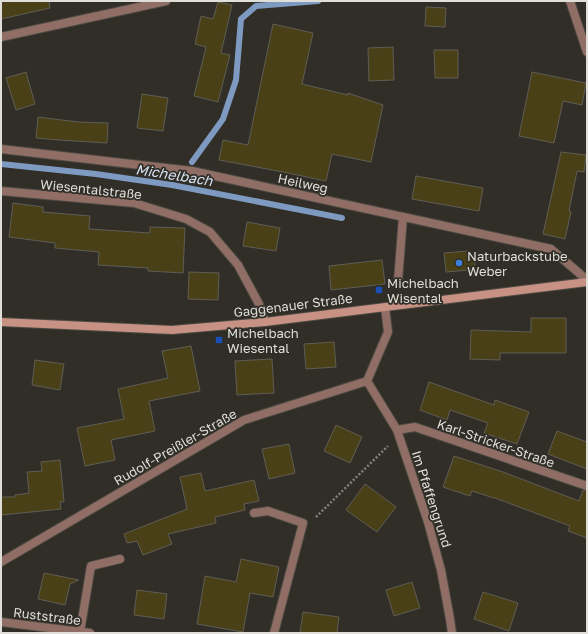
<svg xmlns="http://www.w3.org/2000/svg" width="588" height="634" viewBox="0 0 588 634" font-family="'Golos Text',sans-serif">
	<rect width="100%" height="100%" fill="#302e27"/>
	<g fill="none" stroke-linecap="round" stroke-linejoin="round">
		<!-- stream -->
		<g stroke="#7e9ac1" stroke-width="6">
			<polyline points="192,162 223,119 236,80 241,19 256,6 318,1"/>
			<polyline points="1,164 96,174 172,185 342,218"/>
			<polyline points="482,257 492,257"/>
		</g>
	</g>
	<!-- building -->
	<g fill="#4a4017" stroke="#5f5d55">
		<polygon points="1,1 49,1 50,8 1,19"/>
		<polygon points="218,2 232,5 221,53 230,55 218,102 194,96 206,47 195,44 201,16 213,19"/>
		<polygon points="426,7 446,8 445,27 425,26"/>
		<polygon points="273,24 313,33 302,84 348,95 348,93 383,105 371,162 332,154 326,181 283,172 219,160 223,140 248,145"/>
		<polygon points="393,47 394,80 369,81 368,48"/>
		<polygon points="434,50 458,50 458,78 435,78"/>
		<polygon points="26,72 35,104 16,110 6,78"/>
		<polygon points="532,72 586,83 582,105 563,101 554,143 519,136"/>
		<polygon points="142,94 168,98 163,131 137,128"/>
		<polygon points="38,117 78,122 108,123 107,143 59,140 36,138"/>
		<polygon points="561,152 586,155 584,172 577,171 569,211 571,212 565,239 543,234"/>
		<polygon points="416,176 483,188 479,211 412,199"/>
		<polygon points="13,203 43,207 43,212 90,216 89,229 150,233 150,227 185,228 183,273 148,271 148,268 98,265 99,252 55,248 55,243 9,237"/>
		<polygon points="247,222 280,228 276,251 243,246"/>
		<polygon points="468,251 474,257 475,265 469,270 446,272 444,253"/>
		<polygon points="382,260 385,284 331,290 329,266"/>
		<polygon points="189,272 219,273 218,300 188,299"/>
		<polygon points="531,318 566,318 566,353 500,353 500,360 470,359 471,330 531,332"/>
		<polygon points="334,342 336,367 306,369 304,344"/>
		<polygon points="191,346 200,391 149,401 155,431 111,440 115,460 85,466 77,428 124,419 118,389 168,378 162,351"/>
		<polygon points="272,359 274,393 237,395 235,361"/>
		<polygon points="35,360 64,364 60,390 32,385"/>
		<polygon points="429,382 494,405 495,400 529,412 517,444 484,433 488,423 450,410 447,420 420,410"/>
		<polygon points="336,425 362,437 350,463 324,451"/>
		<polygon points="557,431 587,442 587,469 548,454"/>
		<polygon points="289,444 295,473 269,479 262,449"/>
		<polygon points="454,456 503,472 579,501 583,490 587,491 587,538 568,531 570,526 495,498 494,498 472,491 470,496 443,487"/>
		<polygon points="60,460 64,502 60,502 61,509 1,515 1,497 15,497 15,495 29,493 27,472 42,471 41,462"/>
		<polygon points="201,473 205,491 254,480 259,501 244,504 245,510 215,517 216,523 168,534 172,544 143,555 137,541 127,543 124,534 187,509 180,477"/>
		<polygon points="365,484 396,507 377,532 346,510"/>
		<polygon points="241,559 279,567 273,597 250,593 243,632 197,624 205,576 236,582"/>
		<polygon points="44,573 79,580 70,584 65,605 38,599"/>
		<polygon points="412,582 420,608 394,616 386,590"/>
		<polygon points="137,590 167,594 164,619 134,615"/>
		<polygon points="483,592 518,603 509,631 474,619"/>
		<polygon points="303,612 339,617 337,633 300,633"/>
	</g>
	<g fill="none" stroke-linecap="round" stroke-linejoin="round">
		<!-- service casing -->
		<g stroke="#4c4a43" stroke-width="10">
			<g id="service">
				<polyline points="398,281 403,217"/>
				<polyline points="254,513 268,511 303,523 274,633"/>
				<polyline points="80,632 91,566 120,559"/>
			</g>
		</g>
		<!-- minor casing -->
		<g stroke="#4c4a43" stroke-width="10">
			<g id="minor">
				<polyline points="570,1 587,52"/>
				<polyline points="1,37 166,1"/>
				<polyline points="1,149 192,171 551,249 587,280"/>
				<polyline points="1,191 134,203 186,219 210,232 238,265 259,304 265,322"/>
				<polyline points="367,381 397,430 428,522 441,570 450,619 452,633"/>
				<polyline points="397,430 415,427 587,486"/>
				<polyline points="1,562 244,420 367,381 388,332 385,307"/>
				<polyline points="1,622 90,633"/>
			</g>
		</g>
		<!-- secondary casing -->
		<g stroke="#4c4a43" stroke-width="10">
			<polyline id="secondary" points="1,322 172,330 265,322 587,282"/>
		</g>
		<!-- path -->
		<polyline stroke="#82817b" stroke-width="2.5" stroke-dasharray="2 2" stroke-linecap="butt" points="316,517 388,446"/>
		<!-- service -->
		<use href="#service" stroke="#906e65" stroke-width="8"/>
		<!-- minor -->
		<use href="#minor" stroke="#906e65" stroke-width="8"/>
		<!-- secondary -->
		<use href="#secondary" stroke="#c79184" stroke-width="8"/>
	</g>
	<!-- markers -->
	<circle fill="#3f7fe0" stroke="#302e27" stroke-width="1.5" cx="459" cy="263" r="4"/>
	<g fill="#1a4fb4" stroke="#302e27" stroke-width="1.5">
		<rect x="375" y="286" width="8" height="8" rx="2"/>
		<rect x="215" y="336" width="8" height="8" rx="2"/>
	</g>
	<g text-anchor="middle" stroke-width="3.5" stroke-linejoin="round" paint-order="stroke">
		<!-- street labels -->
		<g font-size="13" fill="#dfded9" stroke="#302e27">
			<text transform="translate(303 183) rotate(12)" y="5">Heilweg</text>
			<text transform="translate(91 189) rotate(6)" y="5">Wiesentalstraße</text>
			<text transform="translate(293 305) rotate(-7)" y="5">Gaggenauer Straße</text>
			<text transform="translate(496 443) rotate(19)" y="5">Karl-Stricker-Straße</text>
			<text transform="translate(175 447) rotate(-30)" y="5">Rudolf-Preißler-Straße</text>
			<text transform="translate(432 499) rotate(72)" y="5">Im Pfaffengrund</text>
			<text transform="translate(47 616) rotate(7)" y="5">Ruststraße</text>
		</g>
		<!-- poi labels -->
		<g font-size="13" fill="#dfded9" stroke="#302e27" text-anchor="start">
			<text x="467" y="261">Naturbackstube<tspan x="467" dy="15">Weber</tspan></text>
			<text x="387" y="288">Michelbach<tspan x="387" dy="15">Wisental</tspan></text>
			<text x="227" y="338">Michelbach<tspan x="227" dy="15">Wiesental</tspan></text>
		</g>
		<!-- water labels -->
		<g font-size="14" font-style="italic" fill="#d6e2f2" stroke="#302e27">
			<text transform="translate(174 175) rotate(9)" y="5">Michelbach</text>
		</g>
	</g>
	<!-- border -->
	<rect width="588" height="634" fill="none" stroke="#dfded9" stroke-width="4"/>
</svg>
